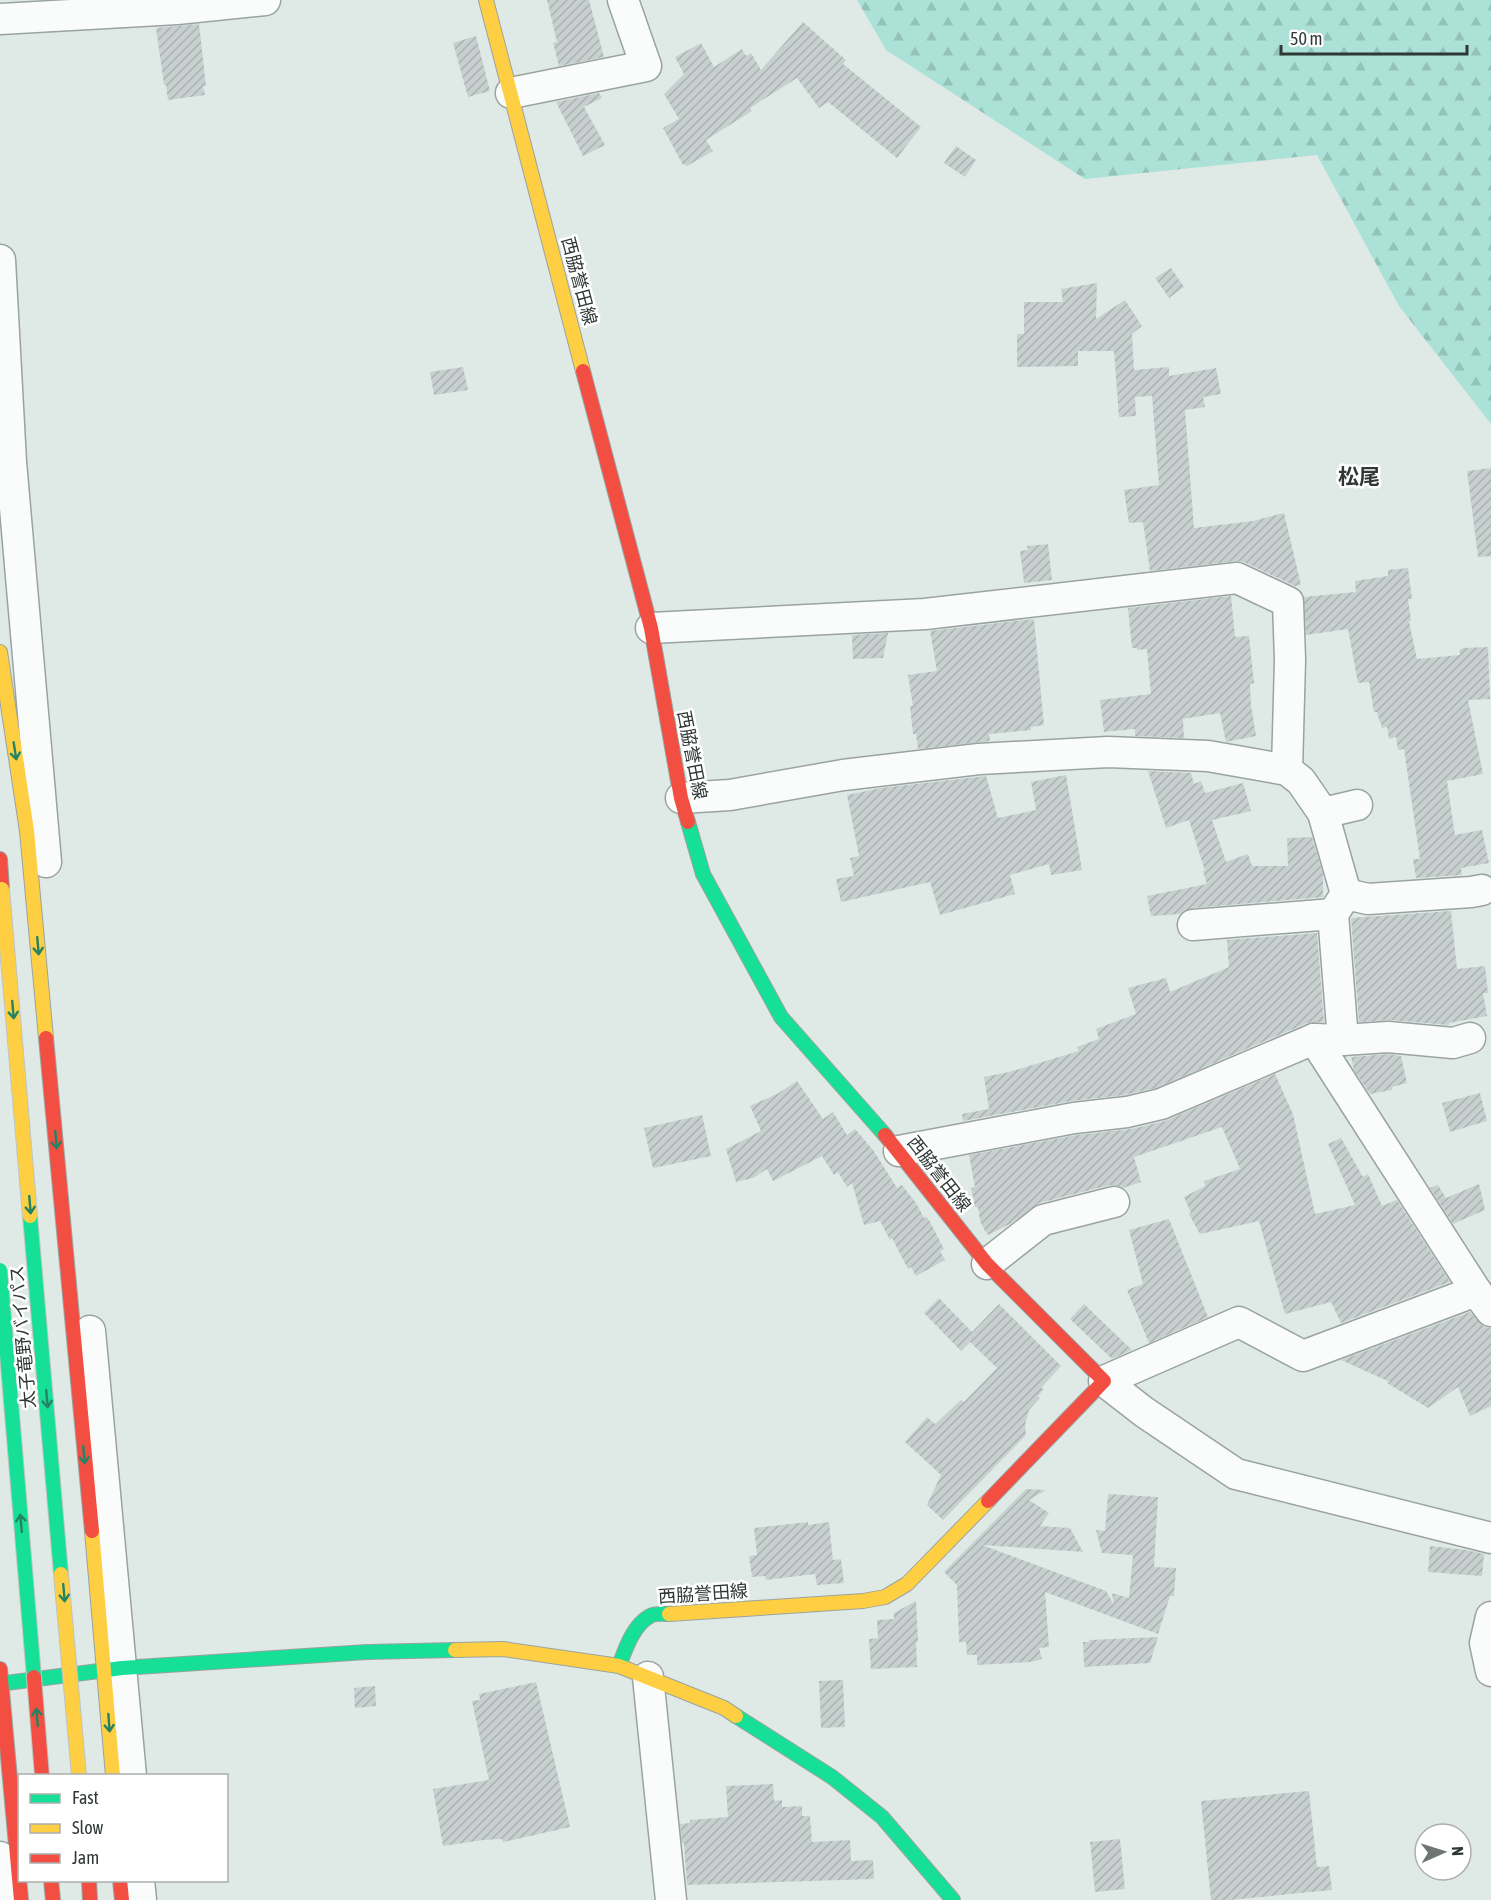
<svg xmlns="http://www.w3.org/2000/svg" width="1491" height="1900" viewBox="0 0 1491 1900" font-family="'Asap Condensed','Noto Sans JP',sans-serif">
	<defs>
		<pattern id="forest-firs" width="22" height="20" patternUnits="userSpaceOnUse" patternTransform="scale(1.5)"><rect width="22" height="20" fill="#abe1d6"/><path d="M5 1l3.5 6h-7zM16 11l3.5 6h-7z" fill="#93c2b8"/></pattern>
		<pattern id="building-hatch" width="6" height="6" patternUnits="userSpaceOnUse" patternTransform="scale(1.5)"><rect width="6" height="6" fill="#c7d0ce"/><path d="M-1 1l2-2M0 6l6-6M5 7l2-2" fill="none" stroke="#abb3b2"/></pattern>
	</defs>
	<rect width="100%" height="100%" fill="#dfeae7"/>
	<!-- forest -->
	<polygon fill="url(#forest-firs)" points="857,0 1491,0 1491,424 1399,306 1317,155 1085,179 886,50"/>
	<!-- building -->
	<g fill="url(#building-hatch)">
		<polygon points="547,0 589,0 604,57 559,66 553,43 557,42"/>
		<polygon points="803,22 846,60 843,64 921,127 897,158 828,102 819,108 797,78 750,108 752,111 706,140 713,151 687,166 685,164 683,165 663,128 679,119 664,94 684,74 675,57 701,43 714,67 742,49 746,56 751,53 761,70"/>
		<polygon points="199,24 206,86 203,86 205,95 168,100 166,85 164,85 156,28"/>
		<polygon points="476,36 490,91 468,97 453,43"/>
		<polygon points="599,93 602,98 584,107 605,145 583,156 556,102"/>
		<polygon points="956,146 976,160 965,177 944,163"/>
		<polygon points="1171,268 1184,287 1169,298 1155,278"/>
		<polygon points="1097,283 1096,319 1125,300 1142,326 1132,334 1134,370 1169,367 1169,376 1216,368 1221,394 1203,397 1205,407 1185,410 1194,528 1253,521 1284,513 1301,585 1295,586 1244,562 1236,561 1150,571 1143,522 1129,523 1124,490 1159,485 1152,396 1135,397 1136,416 1119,417 1114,351 1078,351 1078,366 1017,367 1017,334 1024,334 1024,302 1063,302 1061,289"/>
		<polygon points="463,367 468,390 434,395 430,372"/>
		<polygon points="1491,468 1491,556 1478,557 1467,471"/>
		<polygon points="1048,544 1052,580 1024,583 1020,551 1028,550 1027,546"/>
		<polygon points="1408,568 1412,599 1408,599 1411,621 1409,621 1417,659 1460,655 1459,650 1463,648 1488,647 1490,699 1468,700 1483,774 1447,781 1455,835 1482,830 1489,863 1461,868 1462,875 1416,878 1413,859 1420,859 1404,749 1398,750 1396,737 1389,739 1387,727 1382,728 1381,723 1380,723 1377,712 1374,712 1369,682 1358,683 1348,629 1306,635 1304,597 1356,592 1355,581 1388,576 1388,570"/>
		<polygon points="1231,596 1235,637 1249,636 1254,683 1250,684 1251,705 1256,736 1226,742 1220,713 1183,719 1184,738 1135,736 1135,729 1104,732 1100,700 1151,694 1147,649 1137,650 1137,648 1132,648 1128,608"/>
		<polygon points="1034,619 1044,725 1031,727 1031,730 989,734 990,741 918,749 916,734 913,734 910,706 913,706 908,675 937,671 930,631"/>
		<polygon points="888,633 883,658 853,659 852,635"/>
		<polygon points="1148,771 1191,773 1194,784 1201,781 1205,793 1243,783 1251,811 1212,820 1226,862 1248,854 1252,866 1288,866 1287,838 1312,837 1323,874 1323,897 1192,908 1181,914 1151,916 1147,896 1207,884 1203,871 1205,871 1189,820 1166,828"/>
		<polygon points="1066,775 1082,870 1051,875 1049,864 1010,875 1015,894 940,915 930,882 841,902 836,879 854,876 850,858 859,856 847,795 881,788 986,776 998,818 1036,810 1031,782"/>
		<polygon points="1451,911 1457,969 1485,966 1488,993 1483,993 1487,1016 1449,1023 1449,1025 1390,1020 1359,1022 1351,918"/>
		<polygon points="1317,933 1324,1022 1307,1023 1156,1088 1124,1095 1071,1101 963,1121 962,1114 989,1109 984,1077 1009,1072 1079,1051 1077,1047 1099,1039 1096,1029 1136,1014 1128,988 1166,978 1170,992 1229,967 1227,940"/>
		<polygon points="1388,1054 1401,1056 1407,1083 1392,1087 1392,1090 1370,1094 1354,1070 1351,1057"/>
		<polygon points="1275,1074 1293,1114 1315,1214 1355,1205 1328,1144 1341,1138 1363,1177 1368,1174 1382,1206 1397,1200 1450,1282 1341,1323 1331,1302 1285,1314 1259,1221 1200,1234 1189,1214 1191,1213 1184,1197 1205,1186 1204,1181 1240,1169 1222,1127 1134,1157 1141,1182 1123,1188 1120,1186 1110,1185 1039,1203 1010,1224 988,1235 985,1231 980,1221 978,1207 975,1207 971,1188 975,1187 969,1155 1077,1135 1131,1129 1165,1121"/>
		<polygon points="797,1081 823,1119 833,1112 847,1135 855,1129 873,1150 897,1188 902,1185 916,1203 924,1218 927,1217 929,1220 944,1249 940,1251 945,1260 916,1276 911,1267 908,1269 892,1238 890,1240 880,1221 864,1225 852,1183 847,1187 838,1172 834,1175 822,1156 773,1181 767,1169 753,1178 736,1182 726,1149 761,1131 750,1106 777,1094"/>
		<polygon points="1480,1093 1487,1121 1450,1132 1442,1103"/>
		<polygon points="702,1115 711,1156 653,1168 644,1128"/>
		<polygon points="1479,1184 1485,1210 1453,1224 1430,1188 1438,1185 1446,1198"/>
		<polygon points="1169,1219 1208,1317 1149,1343 1127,1290 1143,1284 1129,1230"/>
		<polygon points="939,1298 972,1332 999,1304 1061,1366 1041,1388 1044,1389 1038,1396 1040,1398 1029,1410 1025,1425 1026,1435 943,1520 927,1505 941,1475 905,1442 927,1417 935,1424 961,1400 964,1402 997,1368 970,1342 961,1351 924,1313"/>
		<polygon points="1084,1304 1132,1350 1112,1359 1070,1319"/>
		<polygon points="1470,1312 1484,1327 1491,1328 1491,1406 1470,1416 1458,1387 1428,1408 1387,1383 1390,1382 1341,1360"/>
		<polygon points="1026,1489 1046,1490 1029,1500 1049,1513 1040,1526 1070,1528 1083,1552 982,1545 1106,1591 1114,1605 1112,1593 1129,1598 1133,1555 1102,1553 1096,1530 1105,1531 1108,1494 1158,1497 1154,1567 1176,1568 1174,1596 1170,1596 1158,1634 1045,1592 1049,1647 1039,1648 1042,1659 1031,1662 977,1665 977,1655 967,1655 966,1642 959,1642 957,1585 944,1572"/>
		<polygon points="808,1522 808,1525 829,1522 833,1560 841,1559 844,1583 817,1585 815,1574 766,1580 765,1576 752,1577 749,1556 757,1555 754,1528"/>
		<polygon points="1430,1546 1466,1550 1484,1554 1482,1576 1428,1572"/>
		<polygon points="916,1601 918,1642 916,1642 917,1667 871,1669 869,1639 878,1638 877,1620 894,1619 894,1613"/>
		<polygon points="1158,1637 1150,1663 1084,1667 1083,1642 1090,1642 1089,1640"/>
		<polygon points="843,1680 845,1727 821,1728 819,1681"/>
		<polygon points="536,1682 570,1827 503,1842 502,1839 483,1840 443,1846 433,1789 489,1780 472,1701 480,1700 479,1694"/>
		<polygon points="375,1686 376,1706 355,1708 354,1688"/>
		<polygon points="773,1784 774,1801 782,1800 782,1807 802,1806 802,1816 810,1816 812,1842 850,1840 851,1861 873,1860 874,1879 687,1885 684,1843 682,1843 680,1824 690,1823 690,1820 728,1817 726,1786"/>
		<polygon points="1309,1791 1317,1867 1329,1866 1332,1890 1230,1900 1211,1900 1201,1801"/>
		<polygon points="1120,1839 1125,1889 1095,1892 1090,1842"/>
	</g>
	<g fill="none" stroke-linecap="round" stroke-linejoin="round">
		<!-- street casing -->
		<g stroke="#9aa3a1" stroke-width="33">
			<g id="street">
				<polyline points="0,19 177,9 265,0"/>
				<polyline points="511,93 646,66 623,0"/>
				<polyline points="0,260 11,462 46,862"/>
				<polyline points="651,628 925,614 1237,578 1288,602 1290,660 1287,770"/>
				<polyline points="681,798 730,795 843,775 979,759 1108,752 1208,756 1287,770 1301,781 1323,813 1346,894 1333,914 1343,1040 1314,1039 1161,1104 1127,1112 1074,1118 899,1151"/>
				<polyline points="1323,813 1357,805"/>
				<polyline points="1346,894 1368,899 1471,892 1482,890"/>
				<polyline points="1193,925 1333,914"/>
				<polyline points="1314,1039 1476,1291 1491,1311"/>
				<polyline points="1343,1040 1388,1037 1453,1043 1470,1038"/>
				<polyline points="987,1264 1043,1220 1114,1202"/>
				<polyline points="1476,1291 1303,1356 1239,1322 1104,1381 1144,1412 1236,1474 1491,1538"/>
				<polyline points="90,1331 131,1776"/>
				<polyline points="1491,1617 1485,1643 1491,1671"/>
				<polyline points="648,1677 671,1900"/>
				<polyline points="0,1857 4,1900"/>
				<polyline points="139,1880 141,1900"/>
			</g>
		</g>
		<!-- fast casing -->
		<g stroke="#9aa3a1" stroke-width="16">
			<g id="fast">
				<polyline points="688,822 703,874 781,1017 885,1135"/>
				<path d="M619,1666C625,1650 633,1625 650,1616C655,1613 663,1614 669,1614"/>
				<polyline points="6,1683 122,1668 367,1652 455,1650"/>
				<polyline points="736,1716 832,1777 882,1817 953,1900"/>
			</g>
		</g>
		<!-- slow casing -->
		<g stroke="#9aa3a1" stroke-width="16">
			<g id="slow">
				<polyline points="486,0 583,371"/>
				<polyline points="0,652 27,831 46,1038"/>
				<polyline points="92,1531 113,1776"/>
				<polyline points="669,1614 863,1601 885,1597 907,1584 988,1501"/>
				<polyline points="455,1650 503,1649 619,1666 724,1708 736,1716"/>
			</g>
		</g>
		<!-- jam casing -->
		<g stroke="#9aa3a1" stroke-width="16">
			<g id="jam">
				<polyline points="583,371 651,628 681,798 688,822"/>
				<polyline points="0,859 2,889"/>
				<polyline points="46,1038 92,1531"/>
				<polyline points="885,1135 987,1264 1104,1381 988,1501"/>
				<polyline points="0,1669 21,1900"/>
				<polyline points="51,1880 53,1900"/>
				<polyline points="89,1880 90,1900"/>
				<polyline points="120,1880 122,1900"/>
			</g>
		</g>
		<!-- street -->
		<use href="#street" stroke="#fafcfb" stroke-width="30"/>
		<!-- fast -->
		<use href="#fast" stroke="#16e098" stroke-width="14"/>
		<!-- slow -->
		<use href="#slow" stroke="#ffcf43" stroke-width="14"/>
		<!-- jam -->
		<use href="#jam" stroke="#f24e42" stroke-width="14"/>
		<!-- fast-bridge casing -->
		<g stroke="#bfc5c3" stroke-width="16" stroke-linecap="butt">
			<g id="fast-bridge">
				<polyline points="30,1216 61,1574"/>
				<polyline points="0,1270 34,1677"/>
			</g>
		</g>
		<!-- slow-bridge casing -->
		<g stroke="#bfc5c3" stroke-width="16" stroke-linecap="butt">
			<g id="slow-bridge">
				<polyline points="2,889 30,1216"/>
				<polyline points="61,1574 79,1776"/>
			</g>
		</g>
		<!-- jam-bridge casing -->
		<g stroke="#bfc5c3" stroke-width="16" stroke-linecap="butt">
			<polyline id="jam-bridge" points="34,1677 42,1776"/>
		</g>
		<!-- fast-bridge -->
		<use href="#fast-bridge" stroke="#16e098" stroke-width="14"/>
		<!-- slow-bridge -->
		<use href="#slow-bridge" stroke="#ffcf43" stroke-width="14"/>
		<!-- jam-bridge -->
		<use href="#jam-bridge" stroke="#f24e42" stroke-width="14"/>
	</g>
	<!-- one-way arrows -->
	<defs><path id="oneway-shaft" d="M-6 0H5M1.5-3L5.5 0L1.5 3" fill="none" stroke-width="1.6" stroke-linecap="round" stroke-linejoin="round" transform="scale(1.5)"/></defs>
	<g stroke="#248462">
		<use href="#oneway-shaft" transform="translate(15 751) rotate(81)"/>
		<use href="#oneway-shaft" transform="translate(38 946) rotate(85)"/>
		<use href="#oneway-shaft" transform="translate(13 1010) rotate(85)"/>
		<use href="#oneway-shaft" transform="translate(56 1140) rotate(85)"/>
		<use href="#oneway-shaft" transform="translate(30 1205) rotate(85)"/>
		<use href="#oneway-shaft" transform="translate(47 1399) rotate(85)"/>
		<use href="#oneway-shaft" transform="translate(84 1455) rotate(85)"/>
		<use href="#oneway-shaft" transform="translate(21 1523) rotate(-95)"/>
		<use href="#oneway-shaft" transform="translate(64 1593) rotate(85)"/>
		<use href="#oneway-shaft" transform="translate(37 1717) rotate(-95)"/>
		<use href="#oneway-shaft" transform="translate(109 1723) rotate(86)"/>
	</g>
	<g text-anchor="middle" stroke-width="5" stroke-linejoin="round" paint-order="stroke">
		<!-- street labels -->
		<g font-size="18" fill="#2f3836" stroke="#fff">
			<text transform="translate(579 281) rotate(75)" y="6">西脇誉田線</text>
			<text transform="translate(692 755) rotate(79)" y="6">西脇誉田線</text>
			<text transform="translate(939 1174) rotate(52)" y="6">西脇誉田線</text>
			<text transform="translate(23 1337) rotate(-95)" y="6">太子竜野バイパス</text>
			<text transform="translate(703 1594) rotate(-4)" y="6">西脇誉田線</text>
		</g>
		<!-- quarter labels -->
		<g font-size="21" font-weight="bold" fill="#2f3836" stroke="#fff">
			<text x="1359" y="484">松尾</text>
		</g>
	</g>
	<!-- legend -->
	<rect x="18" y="1774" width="210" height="108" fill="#ffffff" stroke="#acafaf" stroke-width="1.5"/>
	<rect x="30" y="1794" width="30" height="9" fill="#16e098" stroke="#acafaf" stroke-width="1.5"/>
	<text x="72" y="1804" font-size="18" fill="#2f3836">Fast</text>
	<rect x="30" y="1824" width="30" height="9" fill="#ffcf43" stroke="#acafaf" stroke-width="1.5"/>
	<text x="72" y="1834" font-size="18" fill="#2f3836">Slow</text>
	<rect x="30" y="1854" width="30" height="9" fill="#f24e42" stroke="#acafaf" stroke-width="1.5"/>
	<text x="72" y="1864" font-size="18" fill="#2f3836">Jam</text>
	<!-- north arrow -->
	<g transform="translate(1443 1852) rotate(87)"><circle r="28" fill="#ffffff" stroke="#acafaf" stroke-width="1.5"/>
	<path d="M0-4.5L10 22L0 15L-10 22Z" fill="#6d7674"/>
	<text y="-9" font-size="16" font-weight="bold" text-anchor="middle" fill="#2f3836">N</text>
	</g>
	<!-- scale -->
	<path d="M1281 45v9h186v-9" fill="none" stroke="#2f3836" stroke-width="3"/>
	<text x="1290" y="45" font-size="18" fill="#2f3836" stroke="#ffffff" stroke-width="4.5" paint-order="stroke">50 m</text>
</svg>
